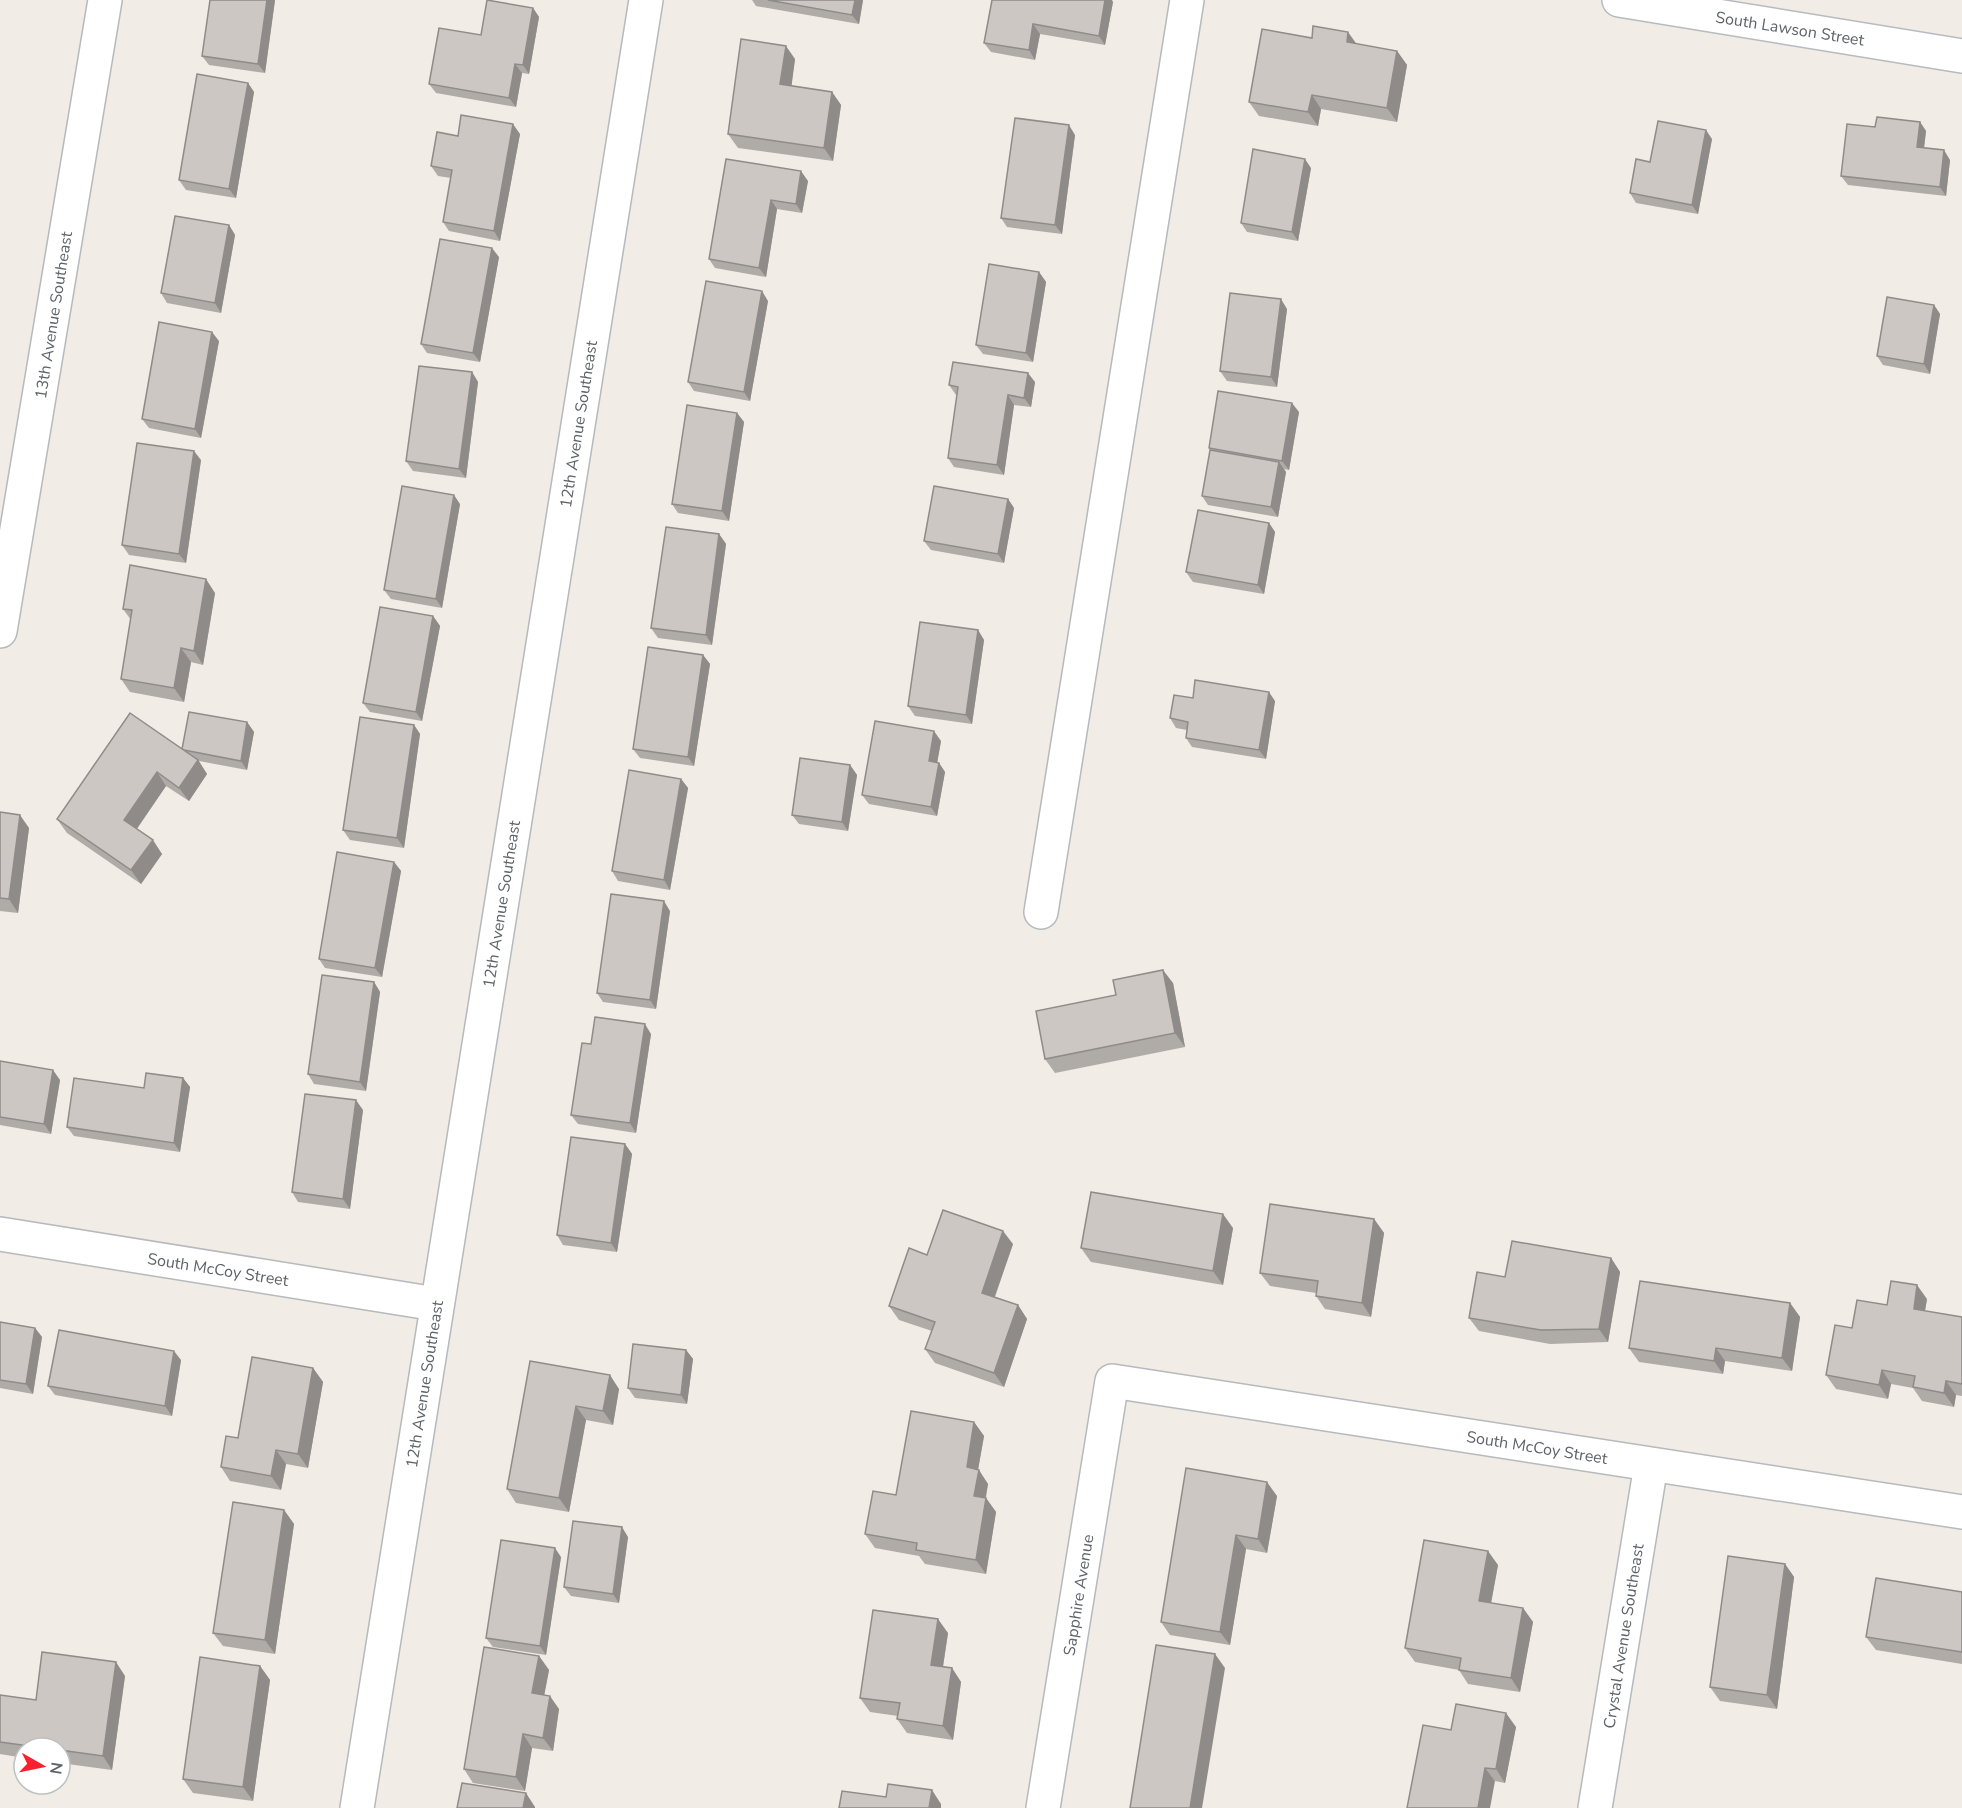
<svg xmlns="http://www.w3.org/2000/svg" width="1962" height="1808" viewBox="0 0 1962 1808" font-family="'Nunito Sans',sans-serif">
	<rect width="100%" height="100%" fill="#f1ece5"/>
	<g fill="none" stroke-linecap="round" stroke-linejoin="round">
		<!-- street casing -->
		<g stroke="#b6b9bd" stroke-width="36">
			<g id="street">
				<polyline points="0,631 105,0"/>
				<polyline points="1041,912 1187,0"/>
				<polyline points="0,1234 436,1304"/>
				<polyline points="357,1808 646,0"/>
				<polyline points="1043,1808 1112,1381 1962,1512"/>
				<polyline points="1595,1808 1651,1465"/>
			</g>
		</g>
		<!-- secondary casing -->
		<g stroke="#b6bbc0" stroke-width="36">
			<polyline id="secondary" points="1619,0 1962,56"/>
		</g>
		<!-- street -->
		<use href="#street" stroke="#fff" stroke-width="33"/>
		<!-- secondary -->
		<use href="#secondary" stroke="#fff" stroke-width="33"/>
	</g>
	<!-- wall -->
	<g fill="#afaba7">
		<polygon points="275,0 265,73 209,65 202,56"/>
		<polygon points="752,0 863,0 859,24 756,6"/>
		<polygon points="992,0 1113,2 1105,45 1040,34 1035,60 991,52 984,43"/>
		<polygon points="533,8 539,17 529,74 522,73 516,107 436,93 429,84 481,35"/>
		<polygon points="1312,38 1357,44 1397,51 1407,65 1397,122 1321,109 1318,126 1259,116 1249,102"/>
		<polygon points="795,59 791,86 832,92 841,105 833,161 738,148 728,134"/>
		<polygon points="248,83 254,92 236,198 186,190 179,180"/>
		<polygon points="1920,122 1926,131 1924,148 1950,160 1946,196 1848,185 1841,176 1875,127"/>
		<polygon points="520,134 500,241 449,231 443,222 451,178 438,176 431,166"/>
		<polygon points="1075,135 1062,234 1007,227 1001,218"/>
		<polygon points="1712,139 1698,214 1636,203 1630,193 1650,162"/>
		<polygon points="726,159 808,181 802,213 777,209 766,277 715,268 709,259"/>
		<polygon points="1311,168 1298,241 1247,232 1241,223"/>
		<polygon points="229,225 235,235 221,313 167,303 161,293"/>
		<polygon points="499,257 480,362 427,353 421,344"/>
		<polygon points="1039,272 1046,282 1033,362 983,354 976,345"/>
		<polygon points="768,301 750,401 694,391 688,382"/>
		<polygon points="1934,305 1940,314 1930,374 1883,365 1877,356"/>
		<polygon points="1287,309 1277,387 1227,381 1220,371"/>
		<polygon points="219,341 201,438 149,428 142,419"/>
		<polygon points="472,372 478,382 466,478 413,471 406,461"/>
		<polygon points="1035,382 1031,407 1014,405 1004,475 954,467 948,458 957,395 956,395 949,385"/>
		<polygon points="1299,412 1289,470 1284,469 1286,472 1278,517 1208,505 1202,496 1210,451 1209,448"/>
		<polygon points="737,413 744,422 729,521 678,513 672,504"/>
		<polygon points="201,460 186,563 129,555 122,545"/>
		<polygon points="1008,499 1014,508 1004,563 931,550 924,541"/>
		<polygon points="460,504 442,608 391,599 384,590"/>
		<polygon points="1269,523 1275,532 1264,594 1193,582 1186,572"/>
		<polygon points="719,534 726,544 712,645 658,638 651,628"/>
		<polygon points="215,593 203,665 191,662 184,702 130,692 121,679 131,620 123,609"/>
		<polygon points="433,616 440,626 422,721 370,712 363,703"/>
		<polygon points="978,630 984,640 972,724 915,716 908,706"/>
		<polygon points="703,655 710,664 694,766 640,758 633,749"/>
		<polygon points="1193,698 1275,701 1266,759 1192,747 1186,738 1187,730 1176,728 1170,718"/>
		<polygon points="247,722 254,732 247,770 199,761 207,774 189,801 166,786 137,829 162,854 141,884 67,833 57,819 182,749"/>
		<polygon points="414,725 420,734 404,848 350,840 343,830"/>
		<polygon points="941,741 937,762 939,763 945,772 937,816 869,804 862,795"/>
		<polygon points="850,765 857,775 848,831 799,824 792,815"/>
		<polygon points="681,779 688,788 670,890 618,881 612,871"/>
		<polygon points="0,812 29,828 18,913 0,911"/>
		<polygon points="394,862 401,871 382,977 325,968 319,959"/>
		<polygon points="670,911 656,1009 603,1002 597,993"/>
		<polygon points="374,982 380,992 366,1091 314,1084 308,1074"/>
		<polygon points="1173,983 1185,1047 1055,1073 1045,1059 1116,995"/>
		<polygon points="651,1034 636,1133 578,1124 571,1115 591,1044"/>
		<polygon points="0,1061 60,1080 51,1134 0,1125"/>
		<polygon points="183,1078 190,1087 180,1152 74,1136 67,1127 144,1088"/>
		<polygon points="363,1110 350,1209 298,1202 292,1192"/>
		<polygon points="625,1144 632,1154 617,1252 563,1245 557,1235"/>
		<polygon points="1374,1219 1384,1233 1371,1317 1325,1309 1316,1296 1316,1293 1270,1286 1260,1273"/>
		<polygon points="1233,1228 1223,1285 1091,1262 1081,1248"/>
		<polygon points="1013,1244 995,1297 1018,1305 1027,1319 1004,1387 935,1363 925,1349 932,1331 899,1320 889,1306 927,1255"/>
		<polygon points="1611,1258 1620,1272 1608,1342 1550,1344 1479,1331 1469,1318 1505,1277"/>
		<polygon points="1927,1299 1925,1311 1962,1317 1962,1396 1956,1395 1954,1407 1922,1401 1913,1388 1891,1384 1888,1399 1836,1389 1826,1375 1852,1328 1887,1305"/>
		<polygon points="1790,1303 1800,1317 1792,1371 1725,1361 1723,1374 1639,1362 1629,1348"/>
		<polygon points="0,1322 35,1328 42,1337 33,1394 0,1388"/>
		<polygon points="686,1350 693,1359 687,1404 635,1398 628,1388"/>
		<polygon points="181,1360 172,1416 55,1395 48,1386"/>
		<polygon points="530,1361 619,1389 613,1425 586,1420 569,1512 516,1503 507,1489"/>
		<polygon points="313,1368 323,1382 308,1468 286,1464 281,1490 230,1481 221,1467 238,1438"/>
		<polygon points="974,1422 984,1436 978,1470 988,1484 986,1498 996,1512 986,1574 925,1564 919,1556 875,1548 865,1534 896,1495"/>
		<polygon points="1186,1468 1277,1496 1267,1553 1246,1549 1230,1645 1170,1635 1161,1622"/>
		<polygon points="284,1510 294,1524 275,1654 223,1646 213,1633"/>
		<polygon points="628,1537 619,1603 571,1596 564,1587"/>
		<polygon points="561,1557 546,1655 493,1647 486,1638"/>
		<polygon points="1785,1564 1794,1577 1777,1709 1720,1701 1710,1687"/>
		<polygon points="1498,1565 1491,1603 1523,1608 1533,1622 1520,1692 1468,1684 1459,1670 1415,1662 1405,1648"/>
		<polygon points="1962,1592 1962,1664 1876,1650 1866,1637"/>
		<polygon points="948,1633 943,1667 952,1668 961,1682 953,1740 907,1733 897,1719 898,1716 870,1712 860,1698"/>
		<polygon points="539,1656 549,1670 544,1695 559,1709 553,1751 532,1748 525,1791 473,1783 464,1769"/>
		<polygon points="260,1666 270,1680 253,1801 193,1793 183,1779"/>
		<polygon points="125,1676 112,1770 60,1763 60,1748 24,1748 24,1758 0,1754 0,1695 36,1700"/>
		<polygon points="1516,1727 1505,1783 1495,1781 1451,1730"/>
	</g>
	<!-- shaded-wall -->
	<g fill="#8f8b88">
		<polygon points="267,0 275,0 265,73 258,64"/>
		<polygon points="855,0 863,0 859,24 852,15"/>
		<polygon points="1105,0 1112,0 1113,2 1105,45 1099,36"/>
		<polygon points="533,8 539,17 529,74 523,65"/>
		<polygon points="1033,24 1040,34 1035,60 1029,50"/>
		<polygon points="1348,32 1358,46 1347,42"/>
		<polygon points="786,46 795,59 790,98 780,84"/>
		<polygon points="1397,51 1407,65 1397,122 1387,108"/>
		<polygon points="515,64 522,73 516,107 509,98"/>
		<polygon points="248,83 254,92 236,198 229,189"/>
		<polygon points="832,92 841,105 833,161 824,148"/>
		<polygon points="1312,95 1321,109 1318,126 1308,112"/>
		<polygon points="1920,122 1926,131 1923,156 1917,147"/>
		<polygon points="513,124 520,134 500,241 494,231"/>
		<polygon points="1069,125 1075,135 1062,234 1055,225"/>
		<polygon points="1706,130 1712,139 1698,214 1692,205"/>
		<polygon points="1944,150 1950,160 1946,196 1940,187"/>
		<polygon points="1305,159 1311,168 1298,241 1292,232"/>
		<polygon points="801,171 808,181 802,213 796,204"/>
		<polygon points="771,200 777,209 766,277 759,268"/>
		<polygon points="229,225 235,235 221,313 215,303"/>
		<polygon points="492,248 499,257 480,362 473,353"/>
		<polygon points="1039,272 1046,282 1033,362 1026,353"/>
		<polygon points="762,291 768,301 750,401 744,392"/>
		<polygon points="1281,299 1287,309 1277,387 1271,377"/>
		<polygon points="1934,305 1940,314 1930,374 1924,364"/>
		<polygon points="212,332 219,341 201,438 195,429"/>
		<polygon points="472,372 478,382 466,478 459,469"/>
		<polygon points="1028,373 1035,382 1031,407 1024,398"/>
		<polygon points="1008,395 1014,405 1004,475 997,465"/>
		<polygon points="1292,403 1299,412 1289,470 1282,461"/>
		<polygon points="737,413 744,422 729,521 722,511"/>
		<polygon points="194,451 201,460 186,563 179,554"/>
		<polygon points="1279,462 1286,472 1278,517 1271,507"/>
		<polygon points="454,495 460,504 442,608 436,599"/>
		<polygon points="1008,499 1014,508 1004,563 998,554"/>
		<polygon points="1269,523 1275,532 1264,594 1258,585"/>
		<polygon points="719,534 726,544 712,645 706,635"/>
		<polygon points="206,579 215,593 203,665 194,651"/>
		<polygon points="433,616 440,626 422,721 416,712"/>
		<polygon points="978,630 984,640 972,724 966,715"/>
		<polygon points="181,648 191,662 184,702 174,688"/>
		<polygon points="703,655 710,664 694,766 688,757"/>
		<polygon points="1269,692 1275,701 1266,759 1259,750"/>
		<polygon points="247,722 254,732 247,770 241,761"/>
		<polygon points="414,725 420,734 404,848 397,838"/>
		<polygon points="934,731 941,741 936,770 929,761"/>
		<polygon points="198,760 207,774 189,801 179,788"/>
		<polygon points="939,763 945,772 937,816 931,807"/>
		<polygon points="850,765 857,775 848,831 842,822"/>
		<polygon points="157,772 166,786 133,834 124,820"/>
		<polygon points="681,779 688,788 670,890 664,880"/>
		<polygon points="20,815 29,828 18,913 9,899"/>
		<polygon points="153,840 162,854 141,884 131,870"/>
		<polygon points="394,862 401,871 382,977 375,968"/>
		<polygon points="664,901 670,911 656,1009 650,1000"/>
		<polygon points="1163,970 1173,983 1185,1047 1175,1033"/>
		<polygon points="374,982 380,992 366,1091 360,1082"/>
		<polygon points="645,1024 651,1034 636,1133 630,1123"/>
		<polygon points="53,1070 60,1080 51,1134 44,1124"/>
		<polygon points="183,1078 190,1087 180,1152 174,1143"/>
		<polygon points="356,1100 363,1110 350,1209 343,1199"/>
		<polygon points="625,1144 632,1154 617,1252 611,1243"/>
		<polygon points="1223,1214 1233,1228 1223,1285 1213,1271"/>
		<polygon points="1374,1219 1384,1233 1371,1317 1362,1303"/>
		<polygon points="1003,1231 1013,1244 991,1307 982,1293"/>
		<polygon points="1611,1258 1620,1272 1608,1342 1599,1329"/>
		<polygon points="1917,1285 1927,1299 1923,1322 1914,1309"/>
		<polygon points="1790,1303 1800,1317 1792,1371 1782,1358"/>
		<polygon points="1018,1305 1027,1319 1004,1387 994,1373"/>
		<polygon points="35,1328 42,1337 33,1394 26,1384"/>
		<polygon points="1716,1348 1725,1361 1723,1374 1714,1361"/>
		<polygon points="686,1350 693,1359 687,1404 681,1395"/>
		<polygon points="174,1351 181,1360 172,1416 165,1406"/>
		<polygon points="313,1368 323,1382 308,1468 298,1454"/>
		<polygon points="1882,1370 1891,1384 1888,1399 1879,1385"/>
		<polygon points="610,1375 619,1389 613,1425 603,1411"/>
		<polygon points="1946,1381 1956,1395 1954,1407 1944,1393"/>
		<polygon points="576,1406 586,1420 569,1512 559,1498"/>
		<polygon points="974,1422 984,1436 976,1481 967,1467"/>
		<polygon points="276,1450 286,1464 281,1490 271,1476"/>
		<polygon points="979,1470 988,1484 983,1510 974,1496"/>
		<polygon points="1267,1482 1277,1496 1267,1553 1258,1539"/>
		<polygon points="986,1498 996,1512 986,1574 976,1560"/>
		<polygon points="284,1510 294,1524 275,1654 265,1640"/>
		<polygon points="622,1527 628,1537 619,1603 613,1594"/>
		<polygon points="1236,1535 1246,1549 1230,1645 1220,1632"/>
		<polygon points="555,1548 561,1557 546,1655 540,1646"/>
		<polygon points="1488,1551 1498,1565 1489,1614 1479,1601"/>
		<polygon points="1785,1564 1794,1577 1777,1709 1767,1695"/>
		<polygon points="1523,1608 1533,1622 1520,1692 1511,1678"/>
		<polygon points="938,1619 948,1633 941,1679 931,1665"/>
		<polygon points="1215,1654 1225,1668 1202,1808 1190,1808"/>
		<polygon points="539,1656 549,1670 542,1707 532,1693"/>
		<polygon points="116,1662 125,1676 112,1770 103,1756"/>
		<polygon points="260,1666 270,1680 253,1801 243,1787"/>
		<polygon points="952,1668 961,1682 953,1740 943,1726"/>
		<polygon points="550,1696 559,1709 553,1751 543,1738"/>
		<polygon points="1506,1713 1516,1727 1505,1783 1496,1769"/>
		<polygon points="523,1734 532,1748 525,1791 516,1777"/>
		<polygon points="1485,1768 1495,1781 1490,1808 1478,1808"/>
		<polygon points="932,1790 941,1804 941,1808 929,1808"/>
		<polygon points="526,1793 535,1807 535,1808 523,1808"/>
	</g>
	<!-- building -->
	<g fill="#ccc7c2" stroke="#8f8b88" stroke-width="1.5">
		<polygon points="210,0 267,0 258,64 202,56"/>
		<polygon points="487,0 533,8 523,65 515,64 509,98 429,84 439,28 481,35"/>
		<polygon points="768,0 855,0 852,15"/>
		<polygon points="992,0 1105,0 1099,36 1033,24 1029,50 984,43"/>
		<polygon points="1313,26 1348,32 1347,42 1397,51 1387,108 1312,95 1308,112 1249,102 1262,29 1312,38"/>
		<polygon points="741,39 786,46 780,84 832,92 824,148 728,134"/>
		<polygon points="197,74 248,83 229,189 179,180"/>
		<polygon points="461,115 513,124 494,231 443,222 452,170 431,166 437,132 458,136"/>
		<polygon points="1877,117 1920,122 1917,147 1944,150 1940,187 1841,176 1847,124 1875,127"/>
		<polygon points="1015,118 1069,125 1055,225 1001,218"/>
		<polygon points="1658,121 1706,130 1692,205 1630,193 1636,159 1650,162"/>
		<polygon points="1253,149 1305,159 1292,232 1241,223"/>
		<polygon points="726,159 801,171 796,204 771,200 759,268 709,259"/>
		<polygon points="175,216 229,225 215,303 161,293"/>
		<polygon points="440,239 492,248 473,353 421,344"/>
		<polygon points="989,264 1039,272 1026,353 976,345"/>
		<polygon points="706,281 762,291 744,392 688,382"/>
		<polygon points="1230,293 1281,299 1271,377 1220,371"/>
		<polygon points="1887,297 1934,305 1924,364 1877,356"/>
		<polygon points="159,322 212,332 195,429 142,419"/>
		<polygon points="953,362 1028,373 1024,398 1008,395 997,465 948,458 958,387 949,385"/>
		<polygon points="419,366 472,372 459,469 406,461"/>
		<polygon points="1218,391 1292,403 1282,461 1209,448"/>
		<polygon points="687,405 737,413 722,511 672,504"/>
		<polygon points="137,443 194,451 179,554 122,545"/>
		<polygon points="1210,450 1279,462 1271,507 1202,496"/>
		<polygon points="402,486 454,495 436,599 384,590"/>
		<polygon points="934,486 1008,499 998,554 924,541"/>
		<polygon points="1198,510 1269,523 1258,585 1186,572"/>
		<polygon points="666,527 719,534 706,635 651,628"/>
		<polygon points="130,565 206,579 194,651 181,648 174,688 121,679 132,610 123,609"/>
		<polygon points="380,607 433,616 416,712 363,703"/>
		<polygon points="920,622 978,630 966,715 908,706"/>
		<polygon points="648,647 703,655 688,757 633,749"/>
		<polygon points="1195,680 1269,692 1259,750 1186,738 1188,722 1170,718 1174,695 1193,698"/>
		<polygon points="189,712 247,722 241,761 184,750 182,749"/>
		<polygon points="130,713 198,760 179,788 157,772 124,820 153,840 131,870 57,819"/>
		<polygon points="360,717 414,725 397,838 343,830"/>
		<polygon points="875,721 934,731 929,761 939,763 931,807 862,795"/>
		<polygon points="800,758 850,765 842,822 792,815"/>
		<polygon points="629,770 681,779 664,880 612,871"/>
		<polygon points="0,812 20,815 9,899 0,898"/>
		<polygon points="337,852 394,862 375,968 319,959"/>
		<polygon points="611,894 664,901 650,1000 597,993"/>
		<polygon points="1163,970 1175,1033 1045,1059 1036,1011 1116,995 1113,980"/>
		<polygon points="322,975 374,982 360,1082 308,1074"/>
		<polygon points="595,1017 645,1024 630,1123 571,1115 582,1043 591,1044"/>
		<polygon points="0,1061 53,1070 44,1124 0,1117"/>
		<polygon points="146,1073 183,1078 174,1143 67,1127 74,1078 144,1088"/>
		<polygon points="305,1094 356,1100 343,1199 292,1192"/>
		<polygon points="571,1137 625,1144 611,1243 557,1235"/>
		<polygon points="1091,1192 1223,1214 1213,1271 1081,1248"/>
		<polygon points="1270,1204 1374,1219 1362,1303 1316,1296 1318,1281 1260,1273"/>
		<polygon points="943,1210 1003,1231 982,1293 1018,1305 994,1373 925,1349 935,1322 889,1306 909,1248 927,1255"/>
		<polygon points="1512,1241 1611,1258 1599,1329 1541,1330 1469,1318 1477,1272 1505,1277"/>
		<polygon points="1640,1281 1790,1303 1782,1358 1716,1348 1714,1361 1629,1348"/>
		<polygon points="1891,1281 1917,1285 1914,1309 1962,1317 1962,1384 1946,1381 1944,1393 1913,1387 1915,1376 1882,1370 1879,1385 1826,1375 1835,1325 1852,1328 1857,1300 1887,1305"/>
		<polygon points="0,1322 35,1328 26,1384 0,1380"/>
		<polygon points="59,1330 174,1351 165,1406 48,1386"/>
		<polygon points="633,1344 686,1350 681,1395 628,1388"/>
		<polygon points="252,1357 313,1368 298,1454 276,1450 271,1476 221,1467 226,1436 238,1438"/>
		<polygon points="530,1361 610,1375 603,1411 576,1406 559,1498 507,1489"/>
		<polygon points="911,1411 974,1422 967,1467 979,1470 974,1496 986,1498 976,1560 916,1550 917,1543 865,1534 873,1491 896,1495"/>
		<polygon points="1186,1468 1267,1482 1258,1539 1236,1535 1220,1632 1161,1622"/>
		<polygon points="233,1502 284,1510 265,1640 213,1633"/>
		<polygon points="573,1521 622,1527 613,1594 564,1587"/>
		<polygon points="501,1540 555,1548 540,1646 486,1638"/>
		<polygon points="1424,1540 1488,1551 1479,1601 1523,1608 1511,1678 1459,1670 1461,1658 1405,1648"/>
		<polygon points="1728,1556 1785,1564 1767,1695 1710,1687"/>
		<polygon points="1876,1578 1962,1592 1962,1652 1866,1637"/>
		<polygon points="873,1610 938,1619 931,1665 952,1668 943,1726 897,1719 900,1703 860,1698"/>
		<polygon points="1156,1645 1215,1654 1190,1808 1130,1808"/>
		<polygon points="484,1647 539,1656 532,1693 550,1696 543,1738 523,1734 516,1777 464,1769"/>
		<polygon points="42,1652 116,1662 103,1756 60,1750 60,1748 44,1748 0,1742 0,1695 36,1700"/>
		<polygon points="200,1657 260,1666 243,1787 183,1779"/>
		<polygon points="1456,1704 1506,1713 1496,1769 1485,1768 1478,1808 1407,1808 1423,1725 1451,1730"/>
		<polygon points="462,1783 526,1793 523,1808 457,1808"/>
		<polygon points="888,1784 932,1790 929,1808 839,1808 842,1791 886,1797"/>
	</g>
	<g text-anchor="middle" stroke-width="4.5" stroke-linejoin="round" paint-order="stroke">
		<!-- street labels -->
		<g font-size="16" fill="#5d6367" stroke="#fff">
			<text transform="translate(1790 28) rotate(9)" y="6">South Lawson Street</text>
			<text transform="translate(53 315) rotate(-81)" y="6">13th Avenue Southeast</text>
			<text transform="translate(578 424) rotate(-81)" y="6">12th Avenue Southeast</text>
			<text transform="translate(501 904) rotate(-81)" y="6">12th Avenue Southeast</text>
			<text transform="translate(218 1269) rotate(9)" y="6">South McCoy Street</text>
			<text transform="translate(424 1384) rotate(-81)" y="6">12th Avenue Southeast</text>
			<text transform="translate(1537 1447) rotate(9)" y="6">South McCoy Street</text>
			<text transform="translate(1078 1595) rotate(-81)" y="6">Sapphire Avenue</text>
			<text transform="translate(1623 1636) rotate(-81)" y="6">Crystal Avenue Southeast</text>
		</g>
	</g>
	<!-- north arrow -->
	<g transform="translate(42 1766) rotate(99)"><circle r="28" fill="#ffffff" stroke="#bec1c2" stroke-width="1.5"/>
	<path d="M0-4.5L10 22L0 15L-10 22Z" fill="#fa212f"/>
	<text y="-9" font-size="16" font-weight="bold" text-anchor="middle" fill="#5d6367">N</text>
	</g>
</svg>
